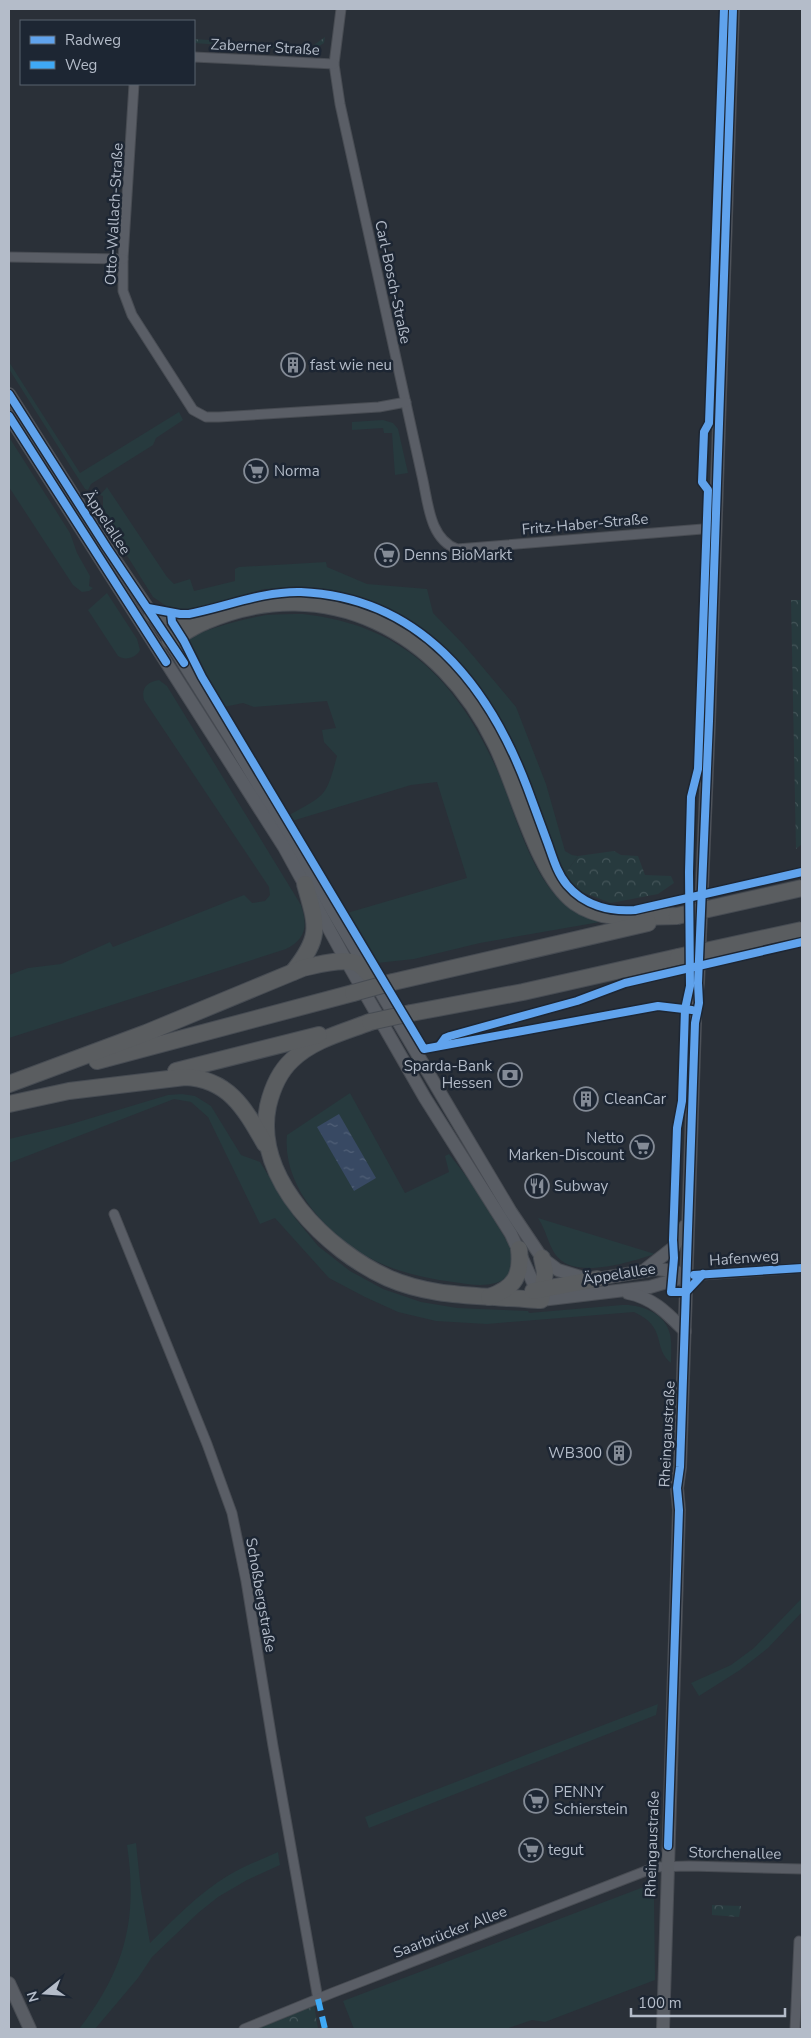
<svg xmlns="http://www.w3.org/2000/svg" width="811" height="2038" viewBox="0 0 811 2038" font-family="'Nunito Sans',sans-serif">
	<defs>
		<pattern id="forest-crowns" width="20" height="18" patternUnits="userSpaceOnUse" patternTransform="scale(1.25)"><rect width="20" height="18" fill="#273a3e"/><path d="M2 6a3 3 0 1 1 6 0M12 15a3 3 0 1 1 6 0" fill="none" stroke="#445559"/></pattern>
		<pattern id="water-ripples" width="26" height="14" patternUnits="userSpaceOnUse" patternTransform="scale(1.25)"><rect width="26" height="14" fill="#384963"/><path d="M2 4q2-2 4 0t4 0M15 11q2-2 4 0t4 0" fill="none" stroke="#526178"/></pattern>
	</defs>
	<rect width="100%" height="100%" fill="#2a3038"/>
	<!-- grass -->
	<g fill="#273a3e">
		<polygon points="9,362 80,473 179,412 183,420 156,438 153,445 91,484 88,490 85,489 9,369"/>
		<polygon points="383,420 393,423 398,429 408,473 395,475 392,433 384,433 383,428 352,430 352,422"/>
		<polygon points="9,437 70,533 77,553 90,576 89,586 93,588 89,591 82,592 73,585 9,487"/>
		<polygon points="107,487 167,577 174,584 190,579 194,591 235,581 235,569 239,567 326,562 327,567 367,584 427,589 433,613 464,645 516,707 546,784 565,851 572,855 578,856 563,877 508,736 481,691 438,641 389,611 354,596 315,588 264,589 190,611 180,611 169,608 153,597 121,546 115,527 103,509 103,496 100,495"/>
		<path d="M107,593L137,639L140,650C136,658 125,661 118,656L88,610Z"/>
		<path d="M303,614C404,625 458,682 498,772C517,816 532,887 576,912C583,916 592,919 600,922L480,943L414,959L377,963L347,913L467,878L437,782L411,785L292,821L289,815C326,795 326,797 337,756L324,742L322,730L336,728L327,701L254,707L243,703L224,707L187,642C193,631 252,617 267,615C279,614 291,614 303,614Z"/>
		<path d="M159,680L167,686L301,905C308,926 306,939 286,949L9,1038V975L28,968L61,964L110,942L113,947L244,895L252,903L265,901L270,895L269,887L144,700C141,688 147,682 159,680Z"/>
		<path d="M350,1093L405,1193L449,1172L445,1156L449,1154L473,1185L510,1246L515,1259L511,1275C493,1289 474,1285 453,1282C423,1278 392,1271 366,1256C325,1232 282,1185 287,1135Z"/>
		<path d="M182,1094L195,1096L211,1106L241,1155L260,1162L295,1218L318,1246L350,1271L383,1289L421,1302L457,1308L528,1311L529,1313L622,1305C641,1304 665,1313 670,1334C672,1343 671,1353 671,1363C652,1348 668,1327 634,1312L487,1324L436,1321L398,1312L365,1297L329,1278L275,1218L260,1224L208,1117L191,1102L174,1099L9,1163V1139L68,1125L168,1095Z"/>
		<path d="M538,1218L655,1254C630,1262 573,1281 555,1254C548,1243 546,1230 538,1218Z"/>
		<polygon points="802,1598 802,1612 768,1648 740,1670 699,1696 691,1683 731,1665 754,1648"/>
		<polygon points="658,1704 656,1715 369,1828 365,1817"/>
		<path d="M136,1843L141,1891L150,1943C175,1918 199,1893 229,1875C245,1866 262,1859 278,1852L280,1865L247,1880L218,1897L198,1913L152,1957L138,1978L95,2029H79C125,1969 138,1920 127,1845Z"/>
		<polygon points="641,1888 648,1889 654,1898 655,1980 545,2022 532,2020 506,2029 354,2029 343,2001"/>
	</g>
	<!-- forest -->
	<g fill="url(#forest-crowns)">
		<polygon points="325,37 324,43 311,51 194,43 194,39 311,47"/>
		<polygon points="791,600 802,600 802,844 796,849"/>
		<polygon points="614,851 621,855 638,856 645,875 671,876 674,883 658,894 611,903 582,892 567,882 563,877 578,856"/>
		<polygon points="712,1905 741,1906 739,1917 712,1915"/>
		<polygon points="314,2004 318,2029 255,2029"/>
	</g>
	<!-- water -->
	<polygon fill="url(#water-ripples)" points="339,1114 376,1178 354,1191 317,1127"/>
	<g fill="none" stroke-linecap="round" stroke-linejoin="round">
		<!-- street casing -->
		<g stroke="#484c53" stroke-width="11">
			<g id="street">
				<path d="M341,9L334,64L340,104L422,476C428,501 429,539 457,549L715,528"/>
				<polyline points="194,57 334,64"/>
				<polyline points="134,84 123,259 123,291 132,315 193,410 206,417 219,417 379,407 406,402"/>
				<polyline points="9,257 123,259"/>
				<polyline points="114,1214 207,1444 232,1513 246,1581 273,1746 318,1999"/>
				<polyline points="687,1276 802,1268"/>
				<polyline points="244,2029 332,1993 656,1867 689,1866 802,1869"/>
				<polyline points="795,2029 799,1941"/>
			</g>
		</g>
		<!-- secondary casing -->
		<g stroke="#484c53" stroke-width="14">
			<g id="secondary">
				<polyline points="9,394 107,548 164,632 231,739 461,1128 511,1212 542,1258 558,1270 587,1279 597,1279 656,1269 674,1271 687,1276"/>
				<polyline points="9,416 284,847 347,962 425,1098 511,1234 541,1300 650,1287 687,1276"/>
				<polyline points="646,1269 674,1247 685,1226"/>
				<path d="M628,1293C653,1298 667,1313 685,1331"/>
				<polyline points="9,1983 30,2029"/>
				<polyline points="663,2029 679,1510 677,1488 680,1467 695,1023 694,1010 698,983 709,721 733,9"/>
			</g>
		</g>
		<!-- highway casing -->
		<g stroke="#474c53" stroke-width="18">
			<g id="highway">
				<polyline points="152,614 180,618 208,617"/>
				<path d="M170,641C182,634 193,626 206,621C327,569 442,632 496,744C517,786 538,875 575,902C604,923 644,916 677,916"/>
				<path d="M293,972C322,936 317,926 305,884"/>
				<polyline points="393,982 648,923"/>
				<polyline points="411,1013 523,992 678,957"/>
				<path d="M370,1022C344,1032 312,1040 292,1060C279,1072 272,1089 268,1106C253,1179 328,1251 388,1278C427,1295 466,1295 507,1298C519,1298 530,1300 541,1300L545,1272L542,1258"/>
				<polyline points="97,1061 353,993"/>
				<polyline points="176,1071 319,1035"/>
				<path d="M9,1084L146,1033L303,968C317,965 345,957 358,964C363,967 368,973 372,978"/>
				<path d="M9,1104L69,1091L185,1077C229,1079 245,1109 265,1144"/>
				<polyline points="533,1291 597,1279"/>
				<path d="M489,1297C515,1288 522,1275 519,1249"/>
			</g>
		</g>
		<!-- street -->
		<use href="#street" stroke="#5a5e66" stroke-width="9"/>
		<!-- secondary -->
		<use href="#secondary" stroke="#595d64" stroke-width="12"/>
		<!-- highway -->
		<use href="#highway" stroke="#5a5d60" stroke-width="16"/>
		<!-- highway-bridge casing -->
		<g stroke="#474c53" stroke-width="18" stroke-linecap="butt">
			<g id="highway-bridge">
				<polyline points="677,916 802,888"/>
				<polyline points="678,957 802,930"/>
				<polyline points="353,993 393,982"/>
				<polyline points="370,1022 411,1013"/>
			</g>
		</g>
		<!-- highway-bridge -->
		<use href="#highway-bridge" stroke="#5a5d60" stroke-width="16"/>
		<!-- quiet -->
		<polyline stroke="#3fa9f5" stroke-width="6" stroke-dasharray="12 6" stroke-linecap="butt" points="318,1999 325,2029"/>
		<!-- cycleway casing -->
		<g stroke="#1d2633" stroke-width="11">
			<g id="cycleway">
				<polyline points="9,394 107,548 184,663"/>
				<polyline points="9,416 166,662"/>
				<path d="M148,608L180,614H189C226,607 262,591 301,592C419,597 488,684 527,787C534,806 541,825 548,844C553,858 557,873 567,885C584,905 609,912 635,910L802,872"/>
				<polyline points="171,613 172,622 184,641 202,677 424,1049 658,1006 692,1010"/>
				<polyline points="440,1045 445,1038 450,1036 577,1001 625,983 802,942"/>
				<polyline points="703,1274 686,1292 671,1292 674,1258 673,1240 677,1128 682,1101 685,1009 690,986 689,872 691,797 698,769 708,490 702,482 704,432 709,423 724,9"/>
				<polyline points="694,1275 802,1268"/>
				<polyline points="668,1846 679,1510 677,1488 680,1467 695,1023 699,1003 698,983 709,721 733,9"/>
			</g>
		</g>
		<!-- cycleway -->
		<use href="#cycleway" stroke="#60a3ed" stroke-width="8"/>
	</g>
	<!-- icons -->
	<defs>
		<g id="building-ring" transform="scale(1.25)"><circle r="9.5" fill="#1d2633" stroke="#848b96" stroke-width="1.5"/><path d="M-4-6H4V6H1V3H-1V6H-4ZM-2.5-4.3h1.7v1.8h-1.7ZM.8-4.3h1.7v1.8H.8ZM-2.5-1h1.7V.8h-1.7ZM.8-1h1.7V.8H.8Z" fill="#848b96"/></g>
		<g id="supermarket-ring" transform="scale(1.25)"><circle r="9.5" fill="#1d2633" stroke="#848b96" stroke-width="1.5"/><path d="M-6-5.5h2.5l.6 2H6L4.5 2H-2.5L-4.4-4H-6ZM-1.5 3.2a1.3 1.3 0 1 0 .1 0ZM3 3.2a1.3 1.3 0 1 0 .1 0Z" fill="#848b96"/></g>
		<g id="bank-ring" transform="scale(1.25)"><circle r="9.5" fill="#1d2633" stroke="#848b96" stroke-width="1.5"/><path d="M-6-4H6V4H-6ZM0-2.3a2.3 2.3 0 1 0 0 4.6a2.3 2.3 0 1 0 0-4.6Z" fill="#848b96"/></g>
		<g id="restaurant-ring" transform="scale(1.25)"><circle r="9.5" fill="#1d2633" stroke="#848b96" stroke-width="1.5"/><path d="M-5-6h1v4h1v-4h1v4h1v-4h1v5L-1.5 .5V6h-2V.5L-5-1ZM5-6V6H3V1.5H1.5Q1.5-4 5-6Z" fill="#848b96"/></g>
	</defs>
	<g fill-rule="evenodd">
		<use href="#building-ring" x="293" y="365"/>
		<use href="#supermarket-ring" x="256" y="471"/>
		<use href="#supermarket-ring" x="387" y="555"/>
		<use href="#bank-ring" x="510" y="1075"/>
		<use href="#building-ring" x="586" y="1099"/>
		<use href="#supermarket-ring" x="642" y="1147"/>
		<use href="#restaurant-ring" x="537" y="1186"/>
		<use href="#building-ring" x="619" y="1453"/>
		<use href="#supermarket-ring" x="536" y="1801"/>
		<use href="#supermarket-ring" x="531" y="1850"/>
	</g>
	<g text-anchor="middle" stroke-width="5" stroke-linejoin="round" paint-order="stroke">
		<!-- street labels -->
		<g font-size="15" fill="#b4bcc9" stroke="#1d2633">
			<text transform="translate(265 47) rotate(3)" y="5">Zaberner Straße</text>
			<text transform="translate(114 214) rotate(-87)" y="5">Otto-Wallach-Straße</text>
			<text transform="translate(393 282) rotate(78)" y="5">Carl-Bosch-Straße</text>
			<text transform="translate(107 522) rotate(57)" y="5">Äppelallee</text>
			<text transform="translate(585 524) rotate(-5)" y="5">Fritz-Haber-Straße</text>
			<text transform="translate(744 1258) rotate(-4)" y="5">Hafenweg</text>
			<text transform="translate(619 1274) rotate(-9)" y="5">Äppelallee</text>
			<text transform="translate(667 1434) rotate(-87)" y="5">Rheingaustraße</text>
			<text transform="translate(261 1595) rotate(80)" y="5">Schoßbergstraße</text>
			<text transform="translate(652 1844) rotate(-88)" y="5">Rheingaustraße</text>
			<text transform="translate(735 1853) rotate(1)" y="5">Storchenallee</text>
			<text transform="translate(450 1932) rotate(-21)" y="5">Saarbrücker Allee</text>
		</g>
		<!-- poi labels -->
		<g font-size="15" fill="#b4bcc9" stroke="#1d2633" text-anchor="start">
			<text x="310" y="370">fast wie neu</text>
			<text x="274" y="476">Norma</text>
			<text x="404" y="560">Denns BioMarkt</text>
			<text x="492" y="1071" text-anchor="end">Sparda-Bank<tspan x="492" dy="17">Hessen</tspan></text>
			<text x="604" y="1104">CleanCar</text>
			<text x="624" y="1143" text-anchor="end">Netto<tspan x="624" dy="17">Marken-Discount</tspan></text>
			<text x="554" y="1191">Subway</text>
			<text x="602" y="1458" text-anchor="end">WB300</text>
			<text x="554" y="1797">PENNY<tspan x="554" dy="17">Schierstein</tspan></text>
			<text x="548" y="1855">tegut</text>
		</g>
	</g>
	<!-- border -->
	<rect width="811" height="2038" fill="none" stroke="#b4bcc9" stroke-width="20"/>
	<!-- legend -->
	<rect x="20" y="20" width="175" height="65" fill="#1d2633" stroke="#59626f"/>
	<rect x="30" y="36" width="25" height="8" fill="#60a3ed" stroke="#59626f"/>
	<text x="65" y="45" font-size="15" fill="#b4bcc9">Radweg</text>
	<rect x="30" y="61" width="25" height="8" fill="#3fa9f5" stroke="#59626f"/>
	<text x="65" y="70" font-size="15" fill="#b4bcc9">Weg</text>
	<!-- north arrow -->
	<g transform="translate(45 1993) rotate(253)" stroke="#1d2633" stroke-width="4" paint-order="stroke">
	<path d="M0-4L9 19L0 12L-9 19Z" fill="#b4bcc9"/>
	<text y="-8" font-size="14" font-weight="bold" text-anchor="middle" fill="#b4bcc9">N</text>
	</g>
	<!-- scale -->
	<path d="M631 2008v8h154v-8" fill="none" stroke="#b4bcc9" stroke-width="2.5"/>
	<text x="638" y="2008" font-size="15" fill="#b4bcc9" stroke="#1d2633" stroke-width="4" paint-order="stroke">100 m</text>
</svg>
